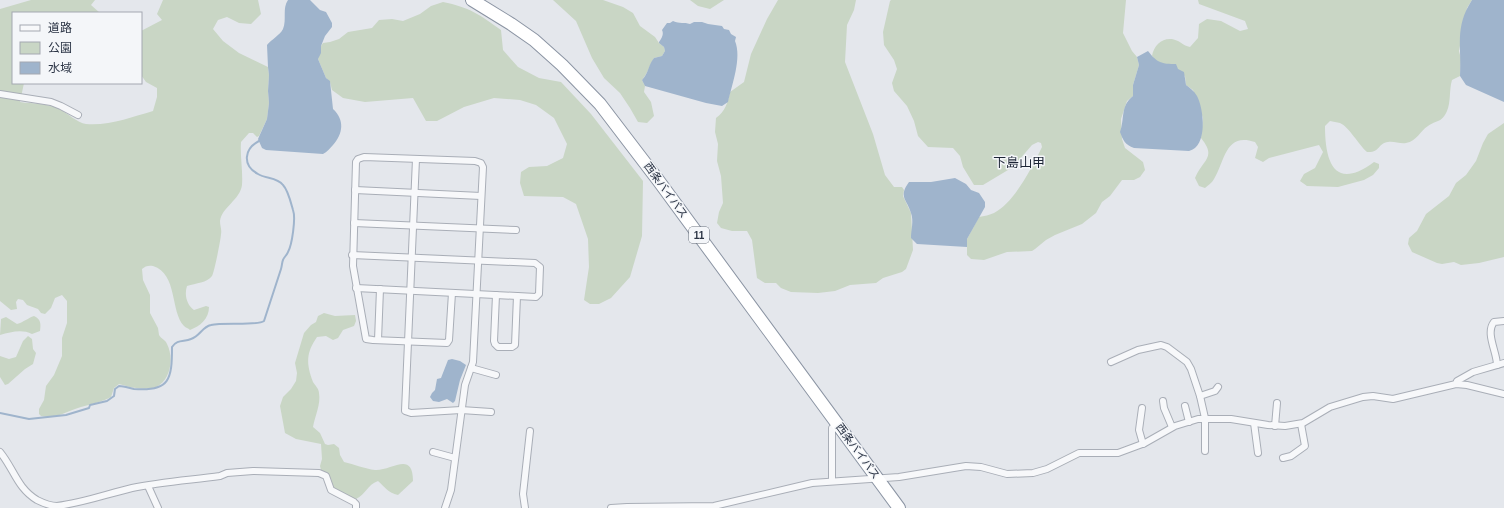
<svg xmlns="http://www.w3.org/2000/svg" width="1504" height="508" viewBox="0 0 1504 508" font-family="Arial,'Noto Sans JP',sans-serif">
	<rect width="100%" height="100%" fill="#e4e7ec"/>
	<!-- green -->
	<g fill="#c9d6c5">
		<path d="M31,0H95L91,5L100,13H13V83H24L20,102C33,104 47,103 59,109C68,113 77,123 86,124C109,126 132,117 153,111L157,97V88L146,82L141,75V31L162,20L157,14L163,0H258L261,14L251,24L239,23L227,17L218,20L213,29L223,41L239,53L268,67L269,75L268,91L269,103L267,119L259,136L257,137L253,133H249L241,142C240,156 243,171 242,185C240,200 222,207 220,221C220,226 222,230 221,234C221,239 214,273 212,276C207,283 196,283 187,286C184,295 187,305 194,310L206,306L209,307C209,319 200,326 190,330C188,328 186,328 184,326C170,311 178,274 153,266C149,265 145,266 142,269L143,280L150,295V313L158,328L159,335C161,339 166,340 167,344C174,357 171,381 156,387C145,391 129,387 119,384L114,388L111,397C102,402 91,404 81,407C66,411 59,419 41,416L39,414V409L44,400L46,386L54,375L62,356V338L67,323V301L62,295L55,298L51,308L45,314L41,313L38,309L27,305L23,300L18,299L16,302L17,309L11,310L0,301V9Z"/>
		<path d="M553,0H603L623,7L633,13L640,26L655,37L659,43L664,47L665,51L662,56L654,58C649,66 648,73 642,80L645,86L644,92L651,102L654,116L647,123L638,122L630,108L620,93L604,78L592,58L576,21Z"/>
		<polygon points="690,0 724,0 710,9 698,6"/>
		<path d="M778,0H856L854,10L847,25L845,62L873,134L885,175L894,187H902L904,190L903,196L911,213L913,250L906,269L902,272L883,278L876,283L850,285L835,291L818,293L791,292L781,288L776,283H765L757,278L752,240L747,231H732L721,228L717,223L719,212L723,203L721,176L717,161L718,144L715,132L716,118C725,112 728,102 730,92L744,82L751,54L767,19Z"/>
		<path d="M891,0H1126L1123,33L1132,51L1137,57L1139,65L1133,85V96L1127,101L1121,119L1122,139L1125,148L1143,162L1145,170L1140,177L1134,180H1122L1110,196L1102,202L1096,213L1082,224L1055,235L1046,240L1035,249L1032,251L1007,252L984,260L971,259L967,255V239L979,217C984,216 990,215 994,213C1015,202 1032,167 1042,147L1041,143L1038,142L1032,145L1013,167L983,185H974L963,167L960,156L953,148L928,147L918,136L914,121L907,106L894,91L892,83L897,69L894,60L884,45L883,32L890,1Z"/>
		<path d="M1198,0H1472L1467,8L1459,51L1461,59L1460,76L1452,80C1449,90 1451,102 1447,111C1442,123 1436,120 1428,126C1420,131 1417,141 1406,143C1400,144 1394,141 1388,142C1378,143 1380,153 1367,152C1359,145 1349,127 1340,123C1337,122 1333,122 1330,121L1325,126C1325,163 1335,191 1374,162L1379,164V168L1373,175L1364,180L1338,187L1307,186L1300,181L1304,174L1315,168L1323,152L1319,145L1269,158L1263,162L1255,158L1258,147L1255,142C1225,132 1225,161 1214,179C1212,183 1208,185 1205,188L1199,186L1195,178C1203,159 1217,158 1201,138L1203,118L1193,90L1186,85L1185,76L1155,60L1152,56C1154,43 1166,35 1178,41C1183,44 1185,46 1190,47L1198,38L1199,24L1207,19L1221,21L1240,31L1248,29L1245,21L1199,4Z"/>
		<path d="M443,2C469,7 480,15 501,30L503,50L518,67L539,78L561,82L591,114L643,181L642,236L630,277L611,298L599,304H590L584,300L589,267L588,239L576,204L563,197L524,196L520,183L521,172L529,167L547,166L563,158L567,144L554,118L536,105L520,100L494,98L464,107L437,121H426L413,98L365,102L343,98L332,90L330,82L326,78L318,59L321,46L323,43L330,42L339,39L348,32L372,28L379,20L392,19L403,21L420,14L431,6Z"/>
		<polygon points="1504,123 1504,257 1479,263 1461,265 1454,262 1442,264 1437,263 1412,252 1408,244 1409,238 1417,231 1426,214 1449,196 1456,183 1466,175 1476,161 1483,143 1488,134"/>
		<path d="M324,313L335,316L355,315L356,321L354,326L343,330L338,338L333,340L326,336L317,337C306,353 306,363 313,382C315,385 319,389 319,393C321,404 315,416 313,427L320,433L325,444L328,445L334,444L339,448L340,455L344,462C354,464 365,469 375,470C391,471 413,450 413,481L398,495C388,493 385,487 378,481C367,485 366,494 356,499L334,490L331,479L327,474L321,470L320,466L322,459L321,444L296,439L285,433L280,406L283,397L291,389L296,381L297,373L295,363L304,333L311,325L316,322L318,316Z"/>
		<path d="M34,316C41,319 41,324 40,331L32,334C22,329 11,332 0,335L1,319L6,317L17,324C24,322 28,318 34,316Z"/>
		<polygon points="28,336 32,339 33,349 36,353 33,364 25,369 8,384 5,385 0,377 0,356 9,359 16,357 23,341"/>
	</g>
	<!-- water -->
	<g fill="#9fb4cc">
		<path d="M288,0H310L320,10L326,12L332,23V27L325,36L321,46V53L318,59L326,78L330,81L333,109C345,120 343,134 333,145C330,148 327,152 323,154L266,150L262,148L258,139L267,119L269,103L268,91L269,75L268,67L267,45C272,39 280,35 283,29C287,20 282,8 288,0Z"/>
		<path d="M1472,0H1504V102L1466,85L1460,76C1462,46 1454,28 1472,0Z"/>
		<path d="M673,21C680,24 684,22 690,24L694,22H702L708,24L722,26L724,29L729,30L731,34L736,37L735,41C742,58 732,84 728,102L722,106L706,103L645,86L642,80C649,73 648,65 654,58L662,56L665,51L664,47L659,43V42C662,38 664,34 662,30L667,23H670Z"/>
		<path d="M1148,51C1157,63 1162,64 1176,64L1178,69L1184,72L1186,85C1190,88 1194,91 1197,96C1204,109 1208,147 1189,151L1134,148C1125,145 1123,140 1120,132C1125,119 1120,106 1133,96V85L1139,65L1137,57Z"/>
		<path d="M955,178L966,184L971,190L979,193L985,202V207L967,239V247L917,244L911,238C911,230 914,221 911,213C907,199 898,197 909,182H931Z"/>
		<polygon points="452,359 460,361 466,365 460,380 455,401 453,403 447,399 439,402 433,401 430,397 432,393 435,390 437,379 441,378 448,360"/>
	</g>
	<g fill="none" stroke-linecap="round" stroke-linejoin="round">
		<!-- stream -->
		<path stroke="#9fb4cc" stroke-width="2" d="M0,413L29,419L66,415L89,408L90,405L107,401L114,396L115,389L119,386C124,386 129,388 134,389C170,392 172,379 172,347C177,339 184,342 191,339C200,336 202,327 211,325C223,322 257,326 264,321L281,269C282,266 282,262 283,260C284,257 287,255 288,252C292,245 296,218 293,210C291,203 288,190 283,185C277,177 266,179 258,174C242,165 244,149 259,141"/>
		<!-- street casing -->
		<g stroke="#a9aeb7" stroke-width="8">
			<g id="street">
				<polyline points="0,94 51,102 61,106 78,115"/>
				<polyline points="416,159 405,411 411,413 461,410 491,412"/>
				<polyline points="355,190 481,196"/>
				<polyline points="354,223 516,230"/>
				<polyline points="352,255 535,263 540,267 539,294 536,297 356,288"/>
				<polyline points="496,295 494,341 495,344 498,347 512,347 515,345 517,296"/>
				<polyline points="378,340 380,289"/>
				<polyline points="1111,362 1138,350 1161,345 1167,347 1187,362 1191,369 1200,396 1205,418 1205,451"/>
				<path d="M1497,365C1497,352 1485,333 1494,322L1504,321"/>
				<polyline points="471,368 496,375"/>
				<polyline points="1456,384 1457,381 1473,372 1504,363"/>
				<polyline points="1200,396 1215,391 1218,387"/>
				<polyline points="1163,401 1164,408 1172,427"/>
				<polyline points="1185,406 1189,422"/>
				<polyline points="1142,408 1139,430 1143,444"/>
				<polyline points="1254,423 1258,453"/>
				<polyline points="1275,426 1277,403"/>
				<path d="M0,452C14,469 17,488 37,500C43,503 50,506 57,506C82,503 107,494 132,488C160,482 190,480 220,476L227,473L253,471L319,473L326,476L331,490L354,502L356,504V508"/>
				<polyline points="433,452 455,458"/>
				<polyline points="1283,458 1291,456 1305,446 1301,424"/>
				<polyline points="832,481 832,428 838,424"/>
				<polyline points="148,486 158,508"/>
				<polyline points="445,508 451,490 465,385 473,362 483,167 481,163 475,161 364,157 358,159 356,162 353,266 366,339 373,340 447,343 449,340 452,293"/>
				<polyline points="525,508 523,494 530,431"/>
				<polyline points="611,508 627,507 714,506 812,483 899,477 966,466 981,467 1007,474 1033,473 1047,469 1079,453 1118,453 1145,443 1175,426 1198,419 1231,419 1268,425 1285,426 1303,423 1330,407 1363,397 1373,396 1393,399 1456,384 1467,385 1504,394"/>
			</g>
		</g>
		<!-- highway casing -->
		<g stroke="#8b94a3" stroke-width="14">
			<polyline id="highway" points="472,0 511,24 534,40 562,65 600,104 658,180 899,508"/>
		</g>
		<!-- street -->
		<use href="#street" stroke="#f7f8fa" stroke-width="6"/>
		<!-- highway -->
		<use href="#highway" stroke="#fff" stroke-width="12"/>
	</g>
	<g text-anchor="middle" stroke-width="3" stroke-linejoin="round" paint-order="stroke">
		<!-- shield labels -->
		<rect fill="#f4f6f9" stroke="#676e7b" stroke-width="1" x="689" y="227" width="20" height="16" rx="3"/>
		<g font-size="10" font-weight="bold" fill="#2b3445">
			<text x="699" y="239">11</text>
		</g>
		<!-- street labels -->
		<g font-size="11" fill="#2b3445" stroke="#f4f6f9">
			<text transform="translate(666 190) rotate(54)" y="4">西条バイパス</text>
			<text transform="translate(858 451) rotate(54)" y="4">西条バイパス</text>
		</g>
		<!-- quarter labels -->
		<g font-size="13" fill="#1d2536" stroke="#f4f6f9">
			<text x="1019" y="167">下島山甲</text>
		</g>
	</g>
	<!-- legend -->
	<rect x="12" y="12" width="130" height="72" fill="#f4f6f9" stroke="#a4a8b1"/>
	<rect x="20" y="25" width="20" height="6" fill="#f7f8fa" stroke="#a4a8b1"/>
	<text x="48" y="32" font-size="12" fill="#2b3445">道路</text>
	<rect x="20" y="42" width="20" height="12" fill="#c9d6c5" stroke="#a4a8b1"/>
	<text x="48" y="52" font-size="12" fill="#2b3445">公園</text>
	<rect x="20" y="62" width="20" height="12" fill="#9fb4cc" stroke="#a4a8b1"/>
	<text x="48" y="72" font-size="12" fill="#2b3445">水域</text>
</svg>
